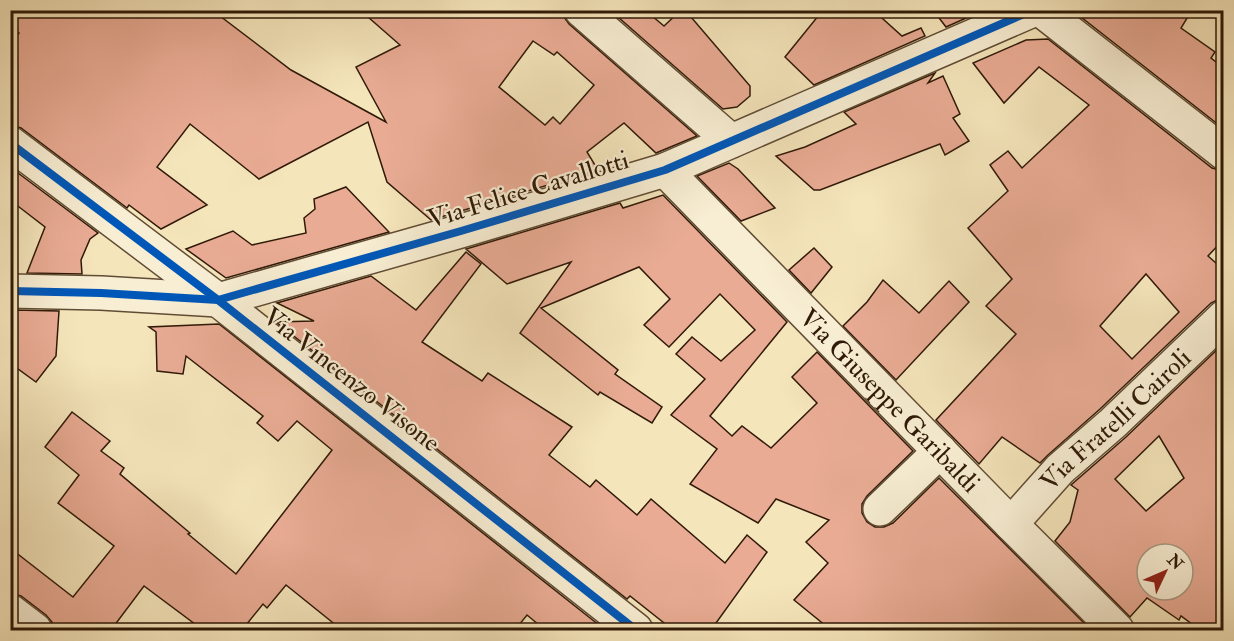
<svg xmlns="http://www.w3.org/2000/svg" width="1234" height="641" viewBox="0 0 1234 641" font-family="'IM FELL Double Pica',serif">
	<rect width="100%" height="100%" fill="#f5e5bb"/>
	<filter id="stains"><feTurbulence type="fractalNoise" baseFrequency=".00333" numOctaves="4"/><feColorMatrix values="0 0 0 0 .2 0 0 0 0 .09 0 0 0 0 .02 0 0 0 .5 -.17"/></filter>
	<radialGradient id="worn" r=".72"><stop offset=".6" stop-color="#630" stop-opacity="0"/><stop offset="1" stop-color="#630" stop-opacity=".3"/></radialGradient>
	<!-- building -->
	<g fill="#e9ab94" stroke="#2f1907" stroke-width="1.5" fill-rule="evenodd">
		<path d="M21,10H212L291,70L386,122L356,67L400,45L360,10H563L564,17L569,24L697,136L656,153L624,123L587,152L598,170L431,220L387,182L368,122L259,179L190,124L157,167L207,205L161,229L129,205L127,208L21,128L10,125V46L19,33L13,27ZM533,41L554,55L557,52L594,85L560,124L553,117L545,125L499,87Z"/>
		<polygon points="610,10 645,10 664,26 681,10 685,10 750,86 750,96 737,107 723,109"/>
		<polygon points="823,10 873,10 902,36 921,28 925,36 814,85 785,57"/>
		<polygon points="933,10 984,10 946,27"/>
		<polygon points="1072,10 1192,10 1181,28 1215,52 1211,58 1224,68 1224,129"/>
		<path d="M1048,39L1212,168L1224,171V239L1208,256L1224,270V299H1219L1211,303L1100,409L1048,455L1040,463L1002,437L979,464L936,420L1016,334L986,306L1012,279L968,228L1008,191L990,165L1008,151L1022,168L1089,105L1039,67L1004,103L973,63L1026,40ZM1146,274L1179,312L1132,359L1100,326Z"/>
		<polygon points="935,73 928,83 943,76 960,114 953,118 969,141 945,155 940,144 820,190 814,190 776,156 805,147 856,124 844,112"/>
		<polygon points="729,163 738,169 775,208 741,221 697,176"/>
		<polygon points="10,167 98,233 90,239 81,260 82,274 27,273 45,227 10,200"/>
		<polygon points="346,187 389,232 226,278 186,249 233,231 252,245 306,233 304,218 315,209 314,199"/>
		<polygon points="663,195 787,322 710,416 732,436 742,426 771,448 817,403 792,377 817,352 913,451 867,496 862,504 862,513 867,522 875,527 884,527 893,523 939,478 1091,630 831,630 794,600 828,563 806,542 829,520 776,499 758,523 690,484 717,449 671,415 705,379 676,354 692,337 721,361 755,330 720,294 669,347 644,325 670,299 639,267 541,308 618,370 615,374 662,407 652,423 600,392 598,395 520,333 571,262 507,284 466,249 620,203 623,208"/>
		<polygon points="814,248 832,267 811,293 789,270"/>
		<polygon points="466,252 481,264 422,342 482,381 488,373 572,427 549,455 590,487 596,480 637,515 651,499 725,563 747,535 767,552 711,630 673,630 630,596 627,599 276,322 314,321 277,303 371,276 416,310"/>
		<polygon points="883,280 919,313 949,281 969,302 896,380 843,326 867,302"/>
		<polygon points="13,310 59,311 56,356 36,382 10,363 10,316"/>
		<polygon points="219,324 604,629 602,630 545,630 527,615 515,630 342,630 286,585 267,608 263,604 242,630 203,630 144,586 111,630 53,630 52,622 46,615 21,596 10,593 10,548 73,597 114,546 58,503 79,475 45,447 72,412 110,441 101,451 124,468 120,474 190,533 188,534 236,574 332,450 297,421 278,441 257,423 263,416 186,356 183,374 157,371 156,332 149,327"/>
		<path d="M1224,343V630H1200L1181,616L1179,620L1147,598L1130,617L1055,541L1070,522L1078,490L1071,485L1126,437ZM1159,436L1184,478L1146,511L1115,479ZM1147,554H1183V590H1147Z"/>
	</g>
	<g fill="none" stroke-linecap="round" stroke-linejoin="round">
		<!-- street casing -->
		<g stroke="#604c34" stroke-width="36">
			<g id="street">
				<polyline points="581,10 731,141"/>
				<polyline points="1041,10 1224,153"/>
				<polyline points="10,143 218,300 636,630"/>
				<path id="s1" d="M665,170L1011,524L1117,630"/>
				<polyline points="10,291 101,293 218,300 461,231 665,170 1033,10"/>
				<polyline points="880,509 940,451"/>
				<path id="s2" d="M1011,524L1060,469L1113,423L1224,317"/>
				<polyline points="10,611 35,630"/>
			</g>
		</g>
		<!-- street -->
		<use href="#street" stroke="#f8eed3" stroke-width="33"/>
		<!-- cycleway casing -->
		<g stroke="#f8eed3" stroke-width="11">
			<g id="cycleway">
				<polyline points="10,143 218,300 636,630"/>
				<polyline points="10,291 101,293 218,300 461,231 665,170 1033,10"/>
			</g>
		</g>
		<!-- cycleway -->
		<use href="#cycleway" stroke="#0057b8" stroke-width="8"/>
	</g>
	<g text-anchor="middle" stroke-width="4.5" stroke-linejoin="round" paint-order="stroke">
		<!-- street labels -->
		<g font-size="26" fill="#2f1907" stroke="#f8eed3">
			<text transform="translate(528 189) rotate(-17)" y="9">Via Felice Cavallotti</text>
			<text transform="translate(352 379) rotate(38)" y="9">Via Vincenzo Visone</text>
			<text dy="9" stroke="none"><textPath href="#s1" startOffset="322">Via Giuseppe Garibaldi</textPath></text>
			<text dy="9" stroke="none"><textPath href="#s2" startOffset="148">Via Fratelli Cairoli</textPath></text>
		</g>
	</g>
	<!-- margin -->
	<rect width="1234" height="641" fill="none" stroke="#f5e5bb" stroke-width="36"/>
	<rect x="12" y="12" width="1210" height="617" fill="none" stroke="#2f1907" stroke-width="3"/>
	<rect x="18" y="18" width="1198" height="605" fill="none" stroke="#2f1907" stroke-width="1.5"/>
	<!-- north arrow -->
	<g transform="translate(1165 572) rotate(46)"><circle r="28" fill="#f8eed3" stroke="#a89981" stroke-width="1.5"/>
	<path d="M0-4.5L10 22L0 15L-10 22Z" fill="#8f2418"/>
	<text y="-9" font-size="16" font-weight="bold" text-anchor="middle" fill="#2f1907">N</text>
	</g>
	<rect width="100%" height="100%" filter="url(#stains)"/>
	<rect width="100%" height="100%" fill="url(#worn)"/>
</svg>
